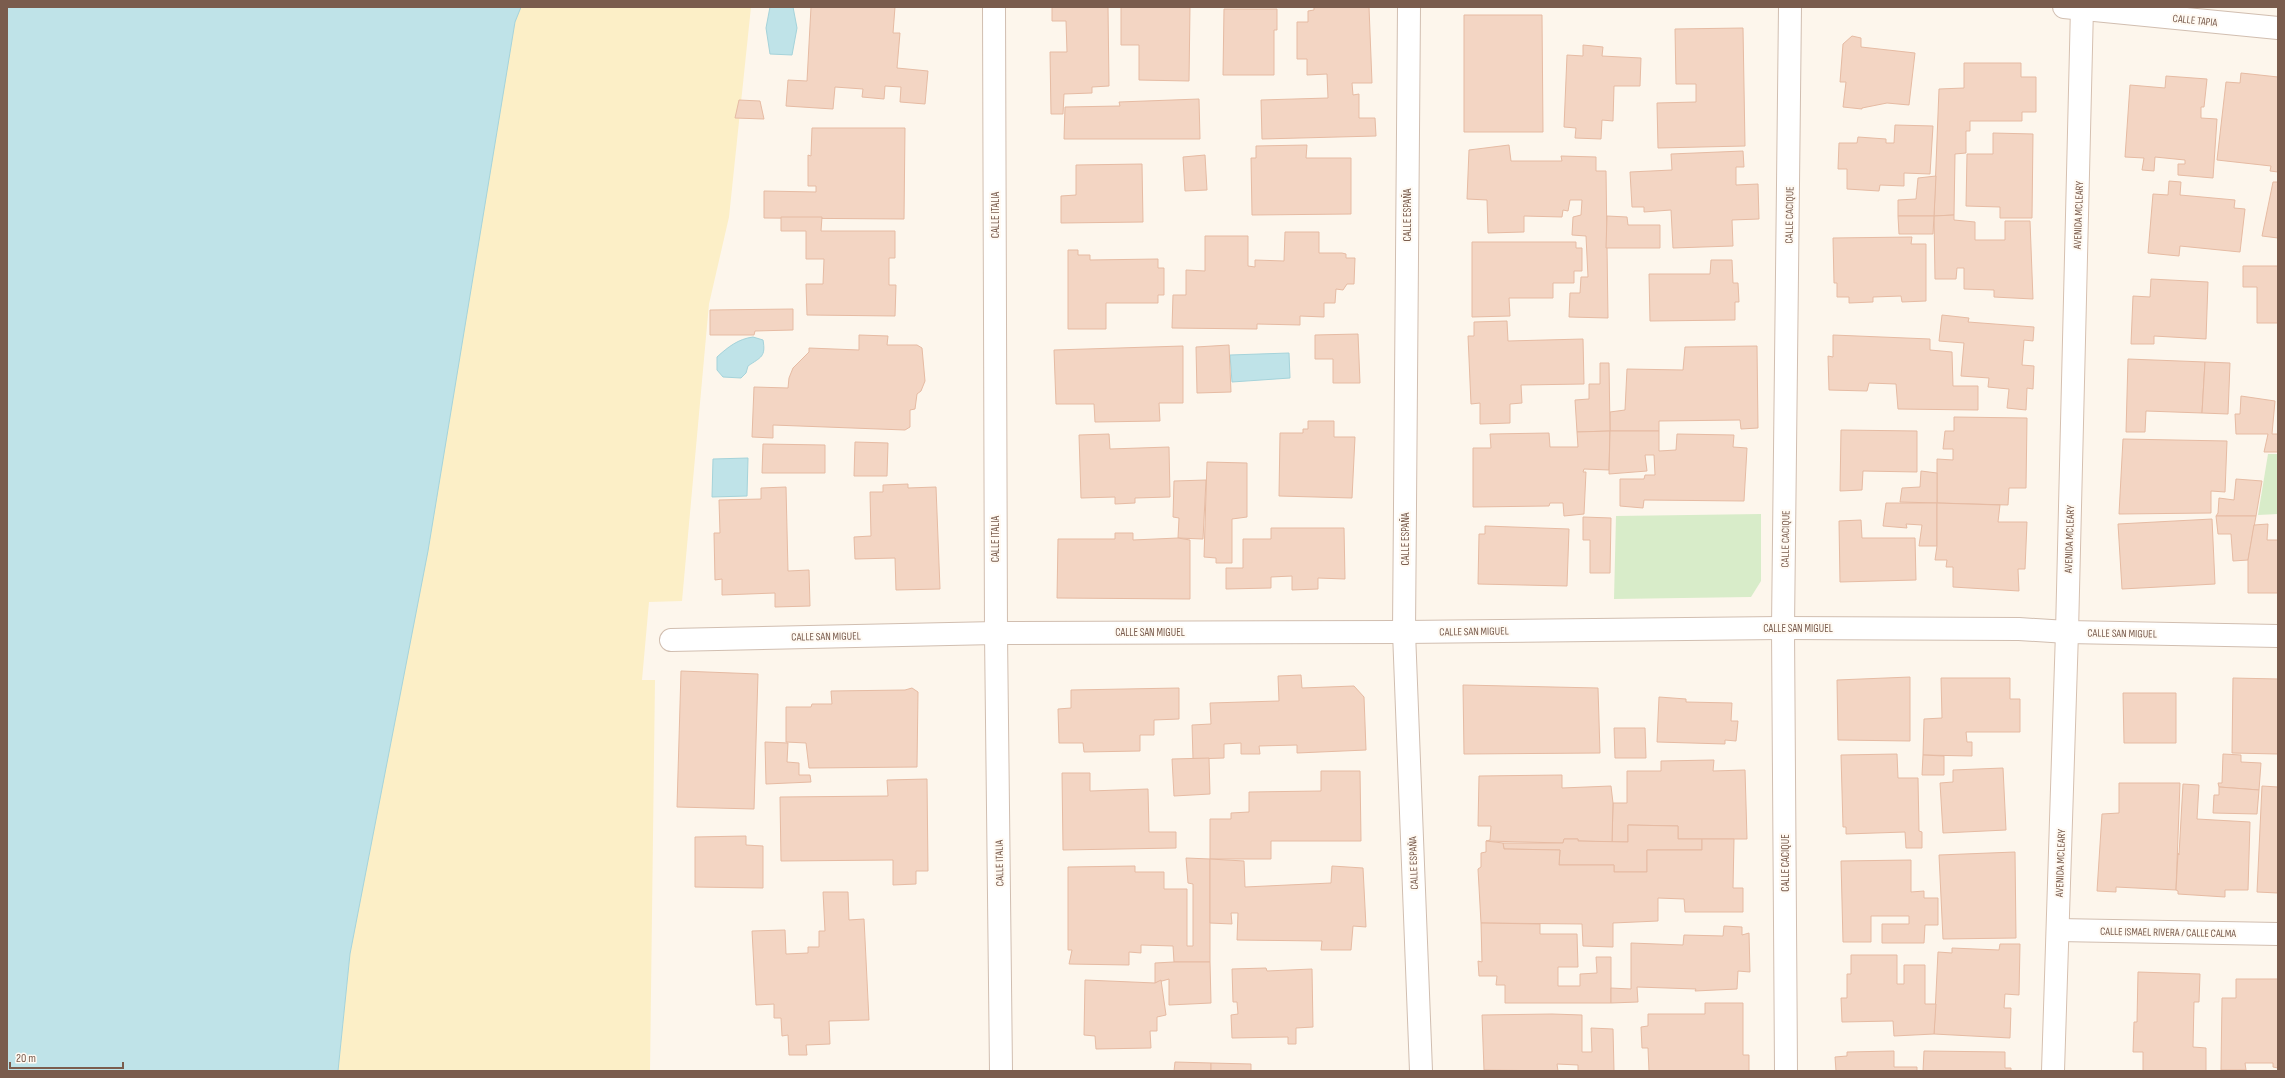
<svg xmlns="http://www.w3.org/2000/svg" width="2285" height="1078" viewBox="0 0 2285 1078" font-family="'Sofia Sans Condensed',sans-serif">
	<rect width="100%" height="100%" fill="#fdf6ec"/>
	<!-- green -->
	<g fill="#d8ecc9">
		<polygon points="2268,454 2278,454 2278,514 2258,515"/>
		<polygon points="1761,514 1761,581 1751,597 1614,599 1616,516"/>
	</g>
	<!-- sand -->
	<polygon fill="#fcefc7" points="521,7 751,7 729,217 709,304 682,601 649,602 642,680 655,680 650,1071 338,1071 350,954 515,22"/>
	<!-- water -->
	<g fill="#bfe3e8" stroke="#a5d3da">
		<polygon points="7,7 521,7 515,22 428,551 350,954 338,1071 7,1071"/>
		<polygon points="770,7 793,7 797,28 792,55 770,54 766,28"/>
		<path d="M753,337L763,340C766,357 761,357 748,366L746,373L741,378L723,377L717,370V357C728,347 738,339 753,337Z"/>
		<polygon points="1289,353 1290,378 1232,382 1230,355"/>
		<polygon points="748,458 747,496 712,497 713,459"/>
	</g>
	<!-- building -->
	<g fill="#f3d5c3" stroke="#e6bba3">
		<polygon points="811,7 895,7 893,33 900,33 897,68 928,71 925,104 900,102 901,87 885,86 884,99 862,97 863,89 835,87 833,109 786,106 788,80 807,81"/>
		<polygon points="1052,7 1108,7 1109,86 1092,87 1092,93 1064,94 1063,114 1051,114 1050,52 1067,52 1066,21 1052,21"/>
		<polygon points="1121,7 1190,7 1189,81 1139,80 1139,45 1121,45"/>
		<polygon points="1314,7 1369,7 1372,83 1352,83 1353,95 1359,94 1359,118 1375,118 1376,136 1262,139 1261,100 1328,98 1327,74 1307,75 1307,59 1297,59 1297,22 1308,22 1308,11 1314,10"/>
		<polygon points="1224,9 1277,9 1277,30 1274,30 1274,75 1223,75"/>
		<polygon points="1464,15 1542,15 1543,132 1464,132"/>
		<polygon points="1743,28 1745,146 1658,148 1657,103 1696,102 1696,84 1676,84 1675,29"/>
		<polygon points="1852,36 1861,38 1861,47 1915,53 1909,105 1887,103 1862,108 1862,109 1843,107 1846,82 1840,82 1843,44"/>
		<polygon points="1583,45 1603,47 1602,56 1641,58 1640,86 1614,86 1613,121 1602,120 1601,139 1575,138 1576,128 1564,127 1567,55 1583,56"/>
		<polygon points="1964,63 2021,63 2021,77 2036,77 2036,112 2022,112 2022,121 1970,121 1970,131 1966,131 1966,153 1955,154 1954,215 1934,216 1939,89 1964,88"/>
		<polygon points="2241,73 2278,77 2278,172 2270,171 2271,166 2217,160 2226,82 2240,83"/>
		<polygon points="2166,76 2207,79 2204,107 2201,107 2201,118 2217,119 2213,178 2178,175 2178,164 2185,164 2185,160 2155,157 2154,171 2142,170 2144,158 2125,157 2130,85 2165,88"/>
		<polygon points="1199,99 1200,139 1064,139 1065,107 1120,106 1119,102"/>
		<polygon points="739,100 760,101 764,119 735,118"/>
		<polygon points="1895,125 1933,126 1930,174 1904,173 1904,186 1880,185 1879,191 1847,189 1847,169 1838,169 1839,143 1857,143 1858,137 1886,139 1886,143 1894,143"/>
		<polygon points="812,128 905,128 904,219 764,218 764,191 816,192 816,186 808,186 808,155 811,156"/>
		<polygon points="1993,133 2033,134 2032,218 2000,218 2000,207 1966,206 1967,154 1993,154"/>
		<polygon points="1307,145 1306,158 1351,158 1351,214 1252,215 1251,158 1256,158 1256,146"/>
		<polygon points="1509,145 1511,161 1562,161 1561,156 1596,157 1596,171 1606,171 1608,318 1569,317 1570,293 1580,293 1581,277 1588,277 1586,236 1572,235 1573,217 1581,215 1582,200 1570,200 1568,211 1563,210 1562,217 1524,216 1524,232 1488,233 1487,200 1467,199 1469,150"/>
		<polygon points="1743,151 1744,167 1736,167 1736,185 1758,184 1759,219 1732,220 1733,246 1673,248 1671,210 1644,212 1644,207 1632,207 1630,172 1672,170 1671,154"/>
		<polygon points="1205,155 1207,190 1185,191 1183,157"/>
		<polygon points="1142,164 1143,222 1061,223 1061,196 1076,195 1076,165"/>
		<polygon points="1936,176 1934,216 1898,216 1898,200 1916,199 1918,178"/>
		<polygon points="2169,181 2181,182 2180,195 2235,200 2234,208 2245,209 2240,252 2180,246 2179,256 2148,253 2153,194 2168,195"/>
		<polygon points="2273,182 2278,182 2278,238 2262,236"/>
		<polygon points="1954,215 1954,220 1975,222 1975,240 2005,240 2005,221 2030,221 2033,299 1994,297 1994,290 1964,289 1964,268 1957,268 1956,279 1935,279 1934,216"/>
		<polygon points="1607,216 1627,217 1628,225 1660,225 1660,248 1606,248"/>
		<polygon points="1898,216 1934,216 1933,234 1899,234"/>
		<polygon points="781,217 822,217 821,231 895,231 895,258 889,258 889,285 896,285 895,316 807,315 806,284 823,284 824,259 806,259 806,231 781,231"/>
		<polygon points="1285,232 1319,232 1319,253 1342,253 1346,254 1346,258 1355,258 1354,284 1347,284 1343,290 1336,289 1335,303 1324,303 1324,317 1300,316 1300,325 1257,324 1257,329 1172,328 1173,295 1186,295 1186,270 1205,271 1205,236 1248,236 1248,266 1255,267 1255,260 1284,261"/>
		<polygon points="1912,237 1911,244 1926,244 1926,301 1902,302 1901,296 1873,297 1873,302 1849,303 1849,297 1837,297 1837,283 1834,283 1833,238"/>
		<polygon points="1472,242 1576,242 1576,248 1582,248 1582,271 1574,271 1574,283 1553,283 1553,298 1509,298 1510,316 1472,317"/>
		<polygon points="1068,250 1078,250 1078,255 1090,255 1090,260 1158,259 1158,268 1164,268 1164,295 1158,295 1158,303 1106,303 1106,329 1068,329"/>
		<polygon points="1711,260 1732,260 1733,283 1738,283 1739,302 1735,302 1735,320 1650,321 1649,274 1710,274"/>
		<polygon points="2243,266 2278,266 2278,323 2257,323 2257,287 2243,287"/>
		<polygon points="2151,279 2208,282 2206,339 2154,336 2154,344 2131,344 2133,296 2150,297"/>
		<polygon points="793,309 793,330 755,331 754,335 710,335 710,310"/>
		<polygon points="1942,315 1969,318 1968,322 2034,327 2033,341 2024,340 2022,365 2034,366 2033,389 2027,388 2026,410 2007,408 2009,389 1988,387 1989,378 1961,376 1964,343 1939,341"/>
		<polygon points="1507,321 1508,341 1583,339 1584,384 1521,385 1522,403 1510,404 1510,423 1480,424 1480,403 1471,404 1468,336 1474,336 1474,322"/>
		<polygon points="1358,334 1360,383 1333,383 1333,359 1315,359 1315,335"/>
		<polygon points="859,335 888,336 887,345 917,345 922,348 925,381 921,391 917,394 915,409 910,410 910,427 905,430 773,425 773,438 752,437 754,387 788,388 789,378 793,368 809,352 809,348 859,350"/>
		<polygon points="1833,335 1930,339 1930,350 1952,352 1953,386 1978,386 1978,410 1898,409 1896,384 1869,383 1867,391 1829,390 1828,356 1833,357"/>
		<polygon points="1229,345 1231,392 1197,393 1196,347"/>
		<polygon points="1183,346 1183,403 1159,403 1160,421 1095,422 1094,404 1056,404 1054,350"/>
		<polygon points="1757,346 1758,428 1741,429 1740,420 1659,421 1659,431 1610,431 1610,412 1625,410 1627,369 1683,370 1685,347"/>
		<polygon points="2128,359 2205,362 2202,413 2146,411 2145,432 2126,432"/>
		<polygon points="2205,362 2230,363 2228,414 2202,413"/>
		<polygon points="1600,363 1609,363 1610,431 1577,432 1575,400 1589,399 1589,384 1600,384"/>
		<polygon points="2241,396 2275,401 2272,434 2278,434 2278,452 2264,452 2268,434 2236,434 2235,414 2240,414"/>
		<polygon points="1954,417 2027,418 2026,488 2009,488 2008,505 1937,503 1937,459 1953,460 1953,449 1943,449 1945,431 1954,431"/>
		<polygon points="1308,421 1334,421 1334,437 1355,437 1352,498 1279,496 1280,433 1303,433 1303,429 1308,429"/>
		<polygon points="1841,430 1917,431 1917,472 1863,471 1862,490 1840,491"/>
		<polygon points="1610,431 1609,470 1584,469 1583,472 1586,472 1584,514 1564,516 1563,503 1550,503 1549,506 1473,507 1473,448 1491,448 1490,434 1549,433 1550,447 1578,447 1577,432"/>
		<polygon points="1610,431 1659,431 1659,451 1676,450 1677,434 1734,435 1733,447 1747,448 1744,501 1644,500 1643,508 1620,506 1620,479 1644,479 1645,475 1655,475 1654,455 1645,455 1647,471 1609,474"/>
		<polygon points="1109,434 1110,449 1169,447 1170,497 1135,498 1135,503 1115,504 1115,497 1081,498 1079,435"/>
		<polygon points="2123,439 2227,441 2225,492 2211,491 2211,513 2119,514"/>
		<polygon points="855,442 888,443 887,476 854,476"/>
		<polygon points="763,444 825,445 825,473 762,473"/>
		<polygon points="1207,462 1247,463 1247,517 1232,519 1232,563 1216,563 1216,558 1204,557"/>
		<polygon points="1921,471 1937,473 1937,503 1900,502 1902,488 1920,487"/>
		<polygon points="2236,479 2262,481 2256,516 2216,516 2218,513 2219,498 2234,500"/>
		<polygon points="1206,480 1203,539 1178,538 1179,518 1173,517 1174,481"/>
		<polygon points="908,484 908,488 936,487 940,589 896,590 895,558 855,559 854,537 871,536 870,492 883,492 883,485"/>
		<polygon points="786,487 788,571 809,570 810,606 775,607 775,593 722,595 722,579 715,580 714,533 720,533 719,500 761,499 761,488"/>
		<polygon points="1886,503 1937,503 1937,546 1919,546 1922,525 1906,524 1907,528 1883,526"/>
		<polygon points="1937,503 2000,505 1998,522 2027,522 2025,569 2018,569 2019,591 1953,587 1953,567 1946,567 1947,560 1935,560 1937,546"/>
		<polygon points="2216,516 2256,516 2248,560 2233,561 2231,534 2218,534"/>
		<polygon points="1583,517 1611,518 1610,573 1590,573 1590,540 1583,540"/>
		<polygon points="2212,519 2215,584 2122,589 2118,524"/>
		<polygon points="1861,520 1862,538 1915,538 1916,580 1840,582 1839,521"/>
		<polygon points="2268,524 2267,540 2278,540 2278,593 2248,593 2248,560 2254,525"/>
		<polygon points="1485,526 1569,529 1567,586 1478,584 1479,534 1485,534"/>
		<polygon points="1271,528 1344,528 1345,579 1318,578 1318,589 1292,590 1292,576 1271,577 1271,588 1226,589 1226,568 1243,568 1243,539 1271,539"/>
		<polygon points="1115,533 1133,533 1133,540 1178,538 1190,540 1190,599 1057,598 1058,539 1115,539"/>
		<polygon points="681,671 758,674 754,809 677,807"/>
		<polygon points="1301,675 1302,688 1354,686 1364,697 1366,750 1297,753 1297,745 1259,746 1260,754 1241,754 1241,743 1224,744 1224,758 1193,759 1192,725 1211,724 1210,703 1279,701 1278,676"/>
		<polygon points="1910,677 1910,741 1838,740 1837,680"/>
		<polygon points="1941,678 2010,678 2010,699 2020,699 2020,732 1966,732 1967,742 1972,742 1972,756 1923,755 1924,719 1942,718"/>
		<polygon points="2233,678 2278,679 2278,754 2232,753"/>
		<polygon points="1463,685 1598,688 1600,753 1464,754"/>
		<polygon points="912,688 918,692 917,767 809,768 806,743 786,742 786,707 811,707 812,704 832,704 831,691 905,690"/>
		<polygon points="1179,688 1179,719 1154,720 1154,735 1140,735 1140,751 1084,752 1083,743 1059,743 1058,709 1071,708 1071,690"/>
		<polygon points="2123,693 2176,693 2176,743 2124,743"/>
		<polygon points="1659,697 1686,699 1686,702 1732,703 1731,721 1738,721 1736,741 1725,740 1725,744 1657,742"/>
		<polygon points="1614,728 1645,728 1646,758 1615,758"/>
		<polygon points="765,742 788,743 787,762 799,763 799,775 810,775 811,782 766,784"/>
		<polygon points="1897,754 1898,778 1918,778 1919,831 1922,832 1922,848 1906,848 1905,832 1846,834 1846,827 1843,827 1841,755"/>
		<polygon points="2223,754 2241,755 2241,762 2261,763 2259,790 2219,787 2218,783 2222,783"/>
		<polygon points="1923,755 1944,756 1944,775 1922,775"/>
		<polygon points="1209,758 1210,794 1174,796 1172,759"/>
		<polygon points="1714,760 1713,771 1745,770 1747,839 1678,839 1678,826 1628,825 1628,842 1612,842 1613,803 1627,803 1627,771 1661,771 1661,761"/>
		<polygon points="2003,768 2006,830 1943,833 1940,783 1953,782 1953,770"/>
		<polygon points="1321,771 1360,771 1361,841 1271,841 1271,859 1210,859 1210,819 1231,819 1231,813 1249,812 1249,792 1321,791"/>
		<polygon points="1062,773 1090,773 1090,791 1148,789 1149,832 1176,832 1176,848 1063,850"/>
		<polygon points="1562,775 1562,788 1611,786 1613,803 1612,842 1578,841 1578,839 1564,839 1563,843 1486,841 1490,840 1491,826 1478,826 1479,776"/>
		<polygon points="927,779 928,871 916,871 916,884 893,885 893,860 781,861 780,797 888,796 887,780"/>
		<polygon points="2119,783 2180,783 2176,890 2116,887 2116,892 2097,891 2102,814 2119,813"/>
		<polygon points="2183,784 2199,785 2197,819 2250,822 2248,890 2225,890 2225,897 2178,894 2178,891 2176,890 2178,853 2179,855"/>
		<polygon points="2262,786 2278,787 2278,893 2257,892"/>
		<polygon points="2219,787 2259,790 2257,814 2213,813 2214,795 2219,795"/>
		<polygon points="1628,825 1678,826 1678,839 1702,839 1702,850 1647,850 1647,872 1614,872 1614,865 1559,865 1560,850 1504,849 1503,843 1563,843 1564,839 1578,839 1578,841 1628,842"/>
		<polygon points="746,836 746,845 763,846 763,888 695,887 695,837"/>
		<polygon points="1702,839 1734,839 1733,888 1743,888 1743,912 1685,912 1684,899 1658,898 1658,921 1613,923 1613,947 1583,946 1582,924 1481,923 1478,869 1481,867 1481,853 1486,852 1486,841 1503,843 1504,849 1560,850 1559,865 1614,865 1614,872 1647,872 1647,850 1702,850"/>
		<polygon points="2015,852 2016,938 1943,939 1939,855"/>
		<polygon points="1186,858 1210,859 1210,962 1174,962 1173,946 1141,945 1141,953 1129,952 1129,965 1069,964 1072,950 1068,950 1068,867 1135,866 1135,872 1164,872 1164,889 1187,889 1187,946 1193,946 1193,884 1188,883"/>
		<polygon points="1210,859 1244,861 1245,887 1331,883 1332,866 1363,868 1366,927 1353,926 1351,950 1321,950 1322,941 1237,940 1238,913 1231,913 1232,924 1210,923"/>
		<polygon points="1911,860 1911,892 1924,891 1924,898 1938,898 1938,925 1925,925 1924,943 1882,943 1882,924 1909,924 1909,916 1871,916 1871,942 1843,942 1841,861"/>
		<polygon points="823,892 848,892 849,920 864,919 869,1020 829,1021 830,1044 806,1045 807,1055 789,1055 788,1035 782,1036 781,1018 774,1018 774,1004 756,1005 752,931 785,930 786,954 808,953 808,947 819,947 819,931 825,931"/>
		<polygon points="1481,923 1540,924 1540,934 1577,934 1578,967 1558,967 1558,986 1580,986 1580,974 1597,973 1596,957 1611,957 1611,1003 1505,1003 1505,985 1496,985 1497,976 1479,976 1478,961 1482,962"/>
		<polygon points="1724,926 1742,927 1742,935 1749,933 1750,972 1738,971 1737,989 1695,991 1696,989 1637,987 1638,1002 1611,1003 1611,988 1631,989 1631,943 1683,945 1684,935 1723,936"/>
		<polygon points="2000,944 2020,944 2019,995 2005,994 2004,1008 2011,1008 2010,1038 1934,1034 1938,952 1952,953 1952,948 1999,950"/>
		<polygon points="1851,955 1897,955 1897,984 1904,984 1904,965 1925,965 1925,1004 1936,1004 1934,1034 1894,1036 1893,1021 1842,1022 1841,998 1847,998 1847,974 1851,974"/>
		<polygon points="1174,962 1210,962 1211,1003 1169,1005 1169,979 1155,983 1155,963"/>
		<polygon points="1266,968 1267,971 1312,969 1313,1027 1296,1028 1296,1044 1288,1044 1288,1037 1232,1038 1231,1015 1238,1014 1237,1002 1233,1002 1232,969"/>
		<polygon points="2138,972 2200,974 2199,1002 2194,1002 2193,1047 2206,1048 2206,1071 2143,1071 2143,1052 2133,1052 2134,1022 2137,1022"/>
		<polygon points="2236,979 2278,979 2278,1068 2273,1067 2273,1063 2245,1063 2246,1070 2221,1070 2222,998 2236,998"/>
		<polygon points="1085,980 1155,983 1161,980 1166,1015 1157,1017 1157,1031 1150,1031 1151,1048 1096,1049 1095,1036 1084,1035"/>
		<polygon points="1705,1003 1743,1003 1743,1055 1749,1055 1749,1071 1649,1071 1648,1048 1642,1048 1641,1027 1648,1026 1648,1014 1705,1014"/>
		<polygon points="1552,1014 1582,1015 1582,1052 1592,1052 1591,1028 1613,1029 1614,1071 1578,1071 1578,1065 1557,1064 1558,1071 1484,1070 1482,1015"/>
		<polygon points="1894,1051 1894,1067 1917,1067 1917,1071 1836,1071 1835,1057 1847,1056 1847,1052"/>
		<polygon points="1924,1051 2005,1052 2005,1068 2011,1068 2011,1071 1923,1071"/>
		<polygon points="1175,1062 1211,1063 1211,1071 1174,1071"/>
		<polygon points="1211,1063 1251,1064 1251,1071 1211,1071"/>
	</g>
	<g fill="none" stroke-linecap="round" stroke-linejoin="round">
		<!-- street casing -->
		<g stroke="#d1beb0" stroke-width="24">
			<g id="street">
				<polyline points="994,7 996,633 1001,1071"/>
				<polyline points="1409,7 1404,632 1421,1071"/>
				<polyline points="2064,7 2278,28"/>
				<polyline points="671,640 996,633 1404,632 1783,628 2019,629 2067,632 2278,636"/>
				<polyline points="2058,930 2278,934"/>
				<polyline points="1786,1071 1783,628 1790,7"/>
			</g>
		</g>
		<!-- secondary casing -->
		<g stroke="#d6c0b0" stroke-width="24">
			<polyline id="secondary" points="2053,1071 2067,632 2082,7"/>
		</g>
		<!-- street -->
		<use href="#street" stroke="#fff" stroke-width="22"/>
		<!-- secondary -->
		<use href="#secondary" stroke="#fff" stroke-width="22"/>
	</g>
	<g text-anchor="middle" stroke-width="4" stroke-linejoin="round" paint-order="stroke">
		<!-- street labels -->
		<g font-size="11" fill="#7a5c4d" stroke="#fffaf3">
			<text transform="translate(2195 20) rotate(6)" y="4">CALLE TAPIA</text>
			<text transform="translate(995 215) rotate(-90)" y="4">CALLE ITALIA</text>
			<text transform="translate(1407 215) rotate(-90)" y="4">CALLE ESPAÑA</text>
			<text transform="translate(1789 215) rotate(-89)" y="4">CALLE CACIQUE</text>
			<text transform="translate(2078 215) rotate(-88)" y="4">AVENIDA MCLEARY</text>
			<text transform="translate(995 539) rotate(-90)" y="4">CALLE ITALIA</text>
			<text transform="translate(1405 539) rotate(-90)" y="4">CALLE ESPAÑA</text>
			<text transform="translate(1785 539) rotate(-89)" y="4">CALLE CACIQUE</text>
			<text transform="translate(2069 539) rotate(-88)" y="4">AVENIDA MCLEARY</text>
			<text x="1798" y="632">CALLE SAN MIGUEL</text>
			<text transform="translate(1474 631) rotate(-1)" y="4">CALLE SAN MIGUEL</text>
			<text x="1150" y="636">CALLE SAN MIGUEL</text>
			<text transform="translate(2122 633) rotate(1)" y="4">CALLE SAN MIGUEL</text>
			<text transform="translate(826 636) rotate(-1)" y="4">CALLE SAN MIGUEL</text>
			<text transform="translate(999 863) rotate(-91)" y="4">CALLE ITALIA</text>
			<text transform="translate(1413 863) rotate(-92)" y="4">CALLE ESPAÑA</text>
			<text transform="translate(1785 863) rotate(-90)" y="4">CALLE CACIQUE</text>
			<text transform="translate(2060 863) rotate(-88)" y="4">AVENIDA MCLEARY</text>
			<text transform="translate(2168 932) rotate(1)" y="4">CALLE ISMAEL RIVERA / CALLE CALMA</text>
		</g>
	</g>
	<!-- border -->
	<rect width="2285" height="1078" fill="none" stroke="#7a5c4d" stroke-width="16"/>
	<!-- scale -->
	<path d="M10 1062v6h113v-6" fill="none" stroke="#7a5c4d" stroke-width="2"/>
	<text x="16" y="1062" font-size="12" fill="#7a5c4d" stroke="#fffaf3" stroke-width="3" paint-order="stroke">20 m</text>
</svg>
